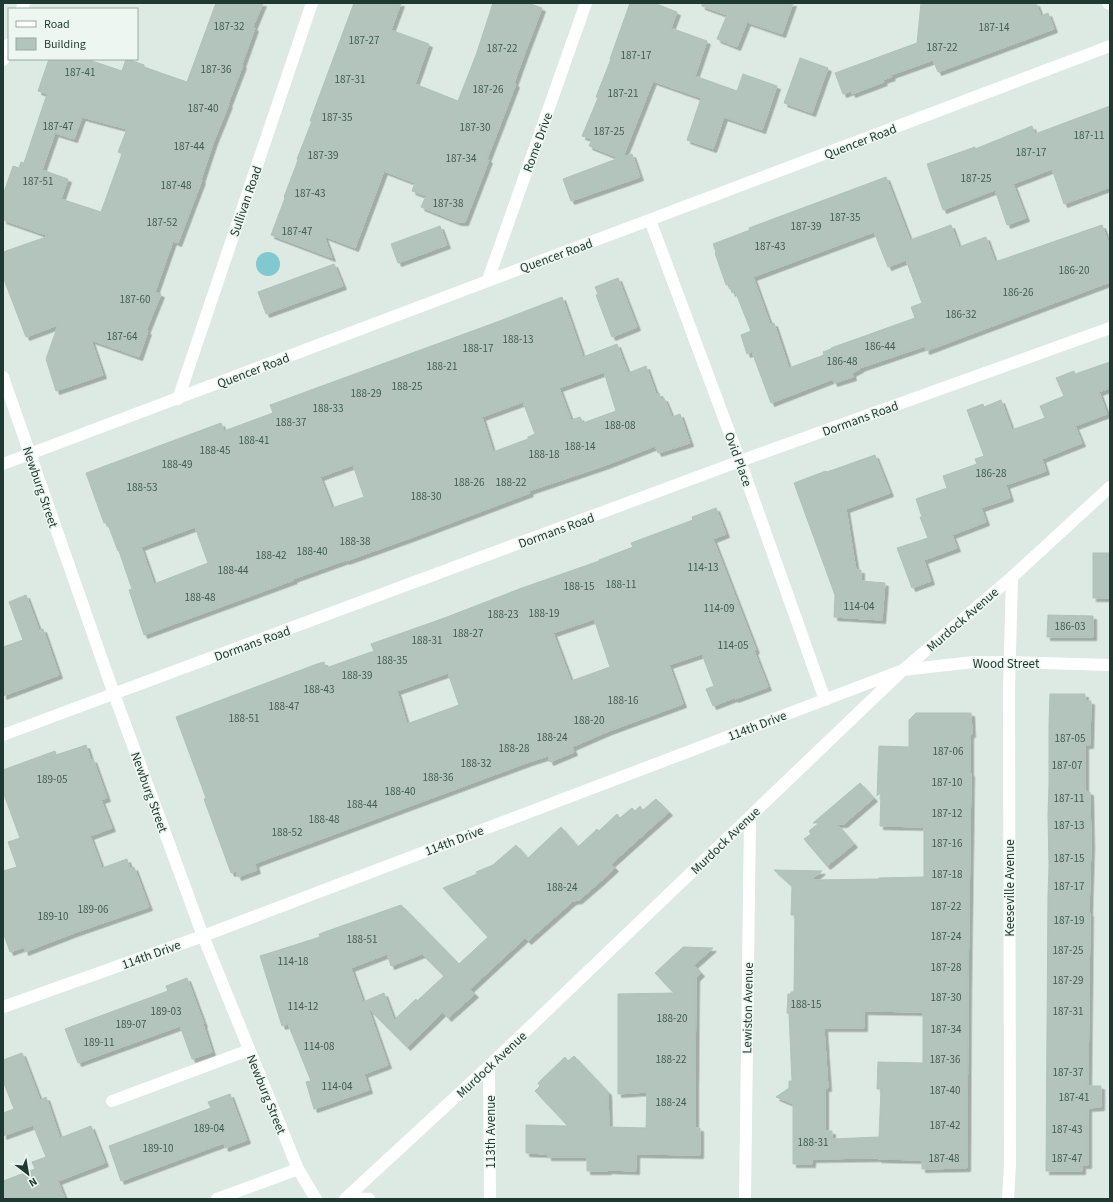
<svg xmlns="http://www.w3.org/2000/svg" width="1113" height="1202" viewBox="0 0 1113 1202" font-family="'Source Sans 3',sans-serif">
	<defs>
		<filter id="shadow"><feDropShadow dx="3.5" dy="3.5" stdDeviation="0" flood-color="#0004"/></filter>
	</defs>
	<rect width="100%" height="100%" fill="#dde9e3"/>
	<!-- water -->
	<circle fill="#82c8d1" cx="268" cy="264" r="12"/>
	<!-- building -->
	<g fill="#b2c4bc" stroke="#afc3ba" fill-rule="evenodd" filter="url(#shadow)">
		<path d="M216,3H263L253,27L255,28L242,64L243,65L228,104H229L214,141L201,180H202L178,243L173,241L155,292L161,294L146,331H148L139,357L91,340L103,375L56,391L46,359L58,325L26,337L3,277V252L49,236L3,220V195L13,166L19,168L21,162L24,163L47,94L38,91L49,59H86L122,71L126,59H127L144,65V67L187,82ZM82,117L127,129L118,152L122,154L101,212L61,199L68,179L42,170L55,133L74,139Z"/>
		<polygon points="354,3 401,3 391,30 429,44 415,84 458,101 476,55 493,3 528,3 542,8 526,50 514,83 516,84 487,159 489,160 465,222 458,222 421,207 426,196 412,191 415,183 384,171 355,248 324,236 332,258 271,235 285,198 284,197 298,160 297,159 312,121 310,121"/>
		<polygon points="630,3 654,3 677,12 671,28 707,41 695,76 737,91 743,74 777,86 762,130 724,117 713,149 687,140 701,98 653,81 623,157 632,154 640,177 571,201 563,179 619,158 589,146 592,139 582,136 598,98 596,97 611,59 610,59"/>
		<polygon points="702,3 793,3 782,34 747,22 737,47 717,39 727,15 702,6"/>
		<polygon points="921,3 1036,3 1041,16 1048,13 1054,29 938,72 933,60 891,75 892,77 883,80 884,82 852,94 851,91 843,94 835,73 917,43"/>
		<polygon points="800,58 828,68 812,113 784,103"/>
		<polygon points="1110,106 1110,187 1064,204 1052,169 1013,184 1026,218 1007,225 995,190 943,210 927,164 975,147 975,149 1032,126 1035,134"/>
		<path d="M886,177L910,240L951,225L959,247L986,237L995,262L1102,225L1110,247V282L926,351L925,346L860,368V369L852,373L853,377L834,383L833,379L771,403L752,352L747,354L741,335L751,331L735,291L732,293L729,284L726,285L715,253L716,252L713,244L750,230L749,228ZM874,232L888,267L906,260L922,303L911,307L915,318L831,348V349L823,352L824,355L789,368L774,323L770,324L753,277Z"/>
		<polygon points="440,226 447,245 398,263 391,244"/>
		<polygon points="334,264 343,286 266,314 258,292"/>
		<polygon points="618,278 637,327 612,337 596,295 598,294 595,287"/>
		<path d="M562,297L583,357L617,344L628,373L646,366L656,394L659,393L661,399L664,398L672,417L680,414L690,443L658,453L655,446L606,465L529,491L530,493L413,537L346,561V560L293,579L294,580L144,635L129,590L132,589L119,551H118L107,522L104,523L86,473L221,423L224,431L273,413L270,405L497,322ZM604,372L616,411L583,423L580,417L571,420L559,388ZM523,402L535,434L528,437V439L493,452L482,417ZM353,465L364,497L332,508L320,477ZM195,527L208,563L154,584L141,547Z"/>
		<polygon points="1110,362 1110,388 1099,392 1107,414 1075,426 1082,443 1042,459 1046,471 1006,485 1010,498 981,508 986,522 952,535 957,548 924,560 931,581 912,588 897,548 928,538 920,517 922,517 916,499 947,488 943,476 977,464 975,459 984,456 967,410 983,404 984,407 1001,400 1012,430 1045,418 1040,406 1064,396 1056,378 1074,371 1075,374"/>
		<polygon points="875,455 890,493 846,509 856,570 861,570 861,581 885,583 882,620 834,617 835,595 794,483 826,471 827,472"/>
		<path d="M716,508L726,534L713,539L756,650L754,651L768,687L735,699L734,698L713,706L706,689L714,686L702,654L669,665L683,704L609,731L572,747L574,752L550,762L548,756L529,762L259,862L255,864L257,870L238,877L236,871L231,873L204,799L206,798L176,717L317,664L324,662L326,668L374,651L371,644L447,617L522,588L599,561V560L633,547L631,543L693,520L692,517ZM594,619L610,667L571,681L553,633ZM448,673L459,705L407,724L397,691Z"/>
		<rect x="1093" y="553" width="17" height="45"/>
		<polygon points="26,595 39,630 43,629 59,675 3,696 3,647 23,640 9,602"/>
		<polygon points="1048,615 1093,616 1093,637 1047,637"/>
		<polygon points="1050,694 1085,694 1085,701 1091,701 1090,745 1085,745 1085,791 1090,792 1091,846 1089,913 1090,913 1088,1086 1101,1086 1101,1107 1088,1108 1088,1165 1082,1165 1082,1171 1046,1171 1048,896 1049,866 1048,815 1049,785 1049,725"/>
		<path d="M916,713H971L972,734H970V773H971L968,987L967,1168L922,1169V1160L878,1159V1158L812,1159V1164H793V1104L776,1097L789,1088V1081H792L789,1014L787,1013L788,994H791V992H794L795,915H791L792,886L774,870L822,871L811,880L879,879V878L924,877V827L880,826L881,792L877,796L879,746L909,747V720ZM864,1011L923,1012V1063L878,1062L877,1089H881L879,1137L832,1139V1131H825V1088H828L824,1028H864Z"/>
		<polygon points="86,745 91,760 93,759 107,798 101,800 112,828 90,836 102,868 127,859 130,869 134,867 149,907 74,933 25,952 24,947 10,952 3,932 3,871 17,867 8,842 20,838 3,792 3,770 55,751 56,755"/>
		<polygon points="860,783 874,798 844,824 837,824 854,844 827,866 804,839 811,834 809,831 819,823 813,823"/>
		<path d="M656,799L669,812L611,864L615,868L601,881L579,900L573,901L528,941L525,938L470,989L475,994L448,1018L443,1012L407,1047L368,1008L388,1065L364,1074L369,1090L314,1109L306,1082L311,1081L288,1024L282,1026L260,956L320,937L319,934L401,905L459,964L488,937L443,888L477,874L476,872L493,865L516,845L528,858L561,827L578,847L597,829L599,831L617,814L620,818L632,808L635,811L640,806L643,810ZM387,954L391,966L422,954L444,976L417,1001L416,999L394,1020L384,993L363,1002L351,968Z"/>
		<polygon points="683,947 713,948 694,965 701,973 696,978 695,1089 695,1128 700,1128 700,1155 636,1154 636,1171 608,1170 608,1171 587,1171 587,1157 548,1157 548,1154 526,1153 526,1125 568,1126 535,1091 540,1086 538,1083 565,1057 568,1061 574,1056 608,1092 609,1127 646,1128 647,1092 618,1094 618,994 674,993 655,973"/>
		<polygon points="187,978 204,1024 203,1024 212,1052 192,1059 180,1026 78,1063 65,1029 168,991 166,986"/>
		<polygon points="22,1053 40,1100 46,1097 60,1138 91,1126 105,1163 58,1181 65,1199 3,1199 3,1181 35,1169 32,1162 46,1157 33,1125 3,1136 3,1113 14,1109 3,1081 3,1060"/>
		<polygon points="230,1094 247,1140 225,1148 224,1143 121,1181 109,1146 211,1108 208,1102"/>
	</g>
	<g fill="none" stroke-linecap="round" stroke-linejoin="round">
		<!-- service -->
		<polyline stroke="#fff" stroke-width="12" points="112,1101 249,1050"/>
		<!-- minor -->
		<g stroke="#fff" stroke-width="12">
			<polyline points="22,9 24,3"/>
			<polyline points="3,60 9,44"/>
			<polyline points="650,220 740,461 825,700"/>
			<polyline points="488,280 586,3"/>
			<polyline points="3,377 114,694 203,936 298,1169 316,1199"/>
			<polyline points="178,399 312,3"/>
			<polyline points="3,464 1110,46"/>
			<polyline points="3,735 740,461 1110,328"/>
			<polyline points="3,1007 203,936 903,670 973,662 1009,662 1110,665"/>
			<polyline points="489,1066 490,1199"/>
			<polyline points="346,1198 369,1199"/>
			<polyline points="217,1199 298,1169"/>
			<polyline points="345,1199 489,1066 903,670 1012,577 1110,487"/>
			<polyline points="745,1199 750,817"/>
			<polyline points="1008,1199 1010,1164 1009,689 1012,577"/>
		</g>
		<!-- secondary -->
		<polyline stroke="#fff" stroke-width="12" points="1108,3 1110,4"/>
	</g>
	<g text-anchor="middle" stroke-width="3" stroke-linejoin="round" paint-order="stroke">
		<!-- number labels -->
		<g font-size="11" fill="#435c54">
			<text x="229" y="30">187-32</text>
			<text x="994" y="31">187-14</text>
			<text x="364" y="44">187-27</text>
			<text x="942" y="51">187-22</text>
			<text x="502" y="52">187-22</text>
			<text x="636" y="59">187-17</text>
			<text x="216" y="73">187-36</text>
			<text x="80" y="76">187-41</text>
			<text x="350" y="83">187-31</text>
			<text x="488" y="93">187-26</text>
			<text x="623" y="97">187-21</text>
			<text x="203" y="112">187-40</text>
			<text x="337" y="121">187-35</text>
			<text x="58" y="130">187-47</text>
			<text x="475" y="131">187-30</text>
			<text x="609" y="135">187-25</text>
			<text x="1089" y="139">187-11</text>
			<text x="189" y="150">187-44</text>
			<text x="1031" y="156">187-17</text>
			<text x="323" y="159">187-39</text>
			<text x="461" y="162">187-34</text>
			<text x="976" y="182">187-25</text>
			<text x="38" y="185">187-51</text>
			<text x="176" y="189">187-48</text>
			<text x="310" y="197">187-43</text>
			<text x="448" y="207">187-38</text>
			<text x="845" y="221">187-35</text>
			<text x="162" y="226">187-52</text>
			<text x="806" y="230">187-39</text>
			<text x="297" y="235">187-47</text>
			<text x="770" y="250">187-43</text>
			<text x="1074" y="274">186-20</text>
			<text x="1018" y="296">186-26</text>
			<text x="135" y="303">187-60</text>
			<text x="961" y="318">186-32</text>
			<text x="122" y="340">187-64</text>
			<text x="518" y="343">188-13</text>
			<text x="880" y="350">186-44</text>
			<text x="478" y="352">188-17</text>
			<text x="842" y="365">186-48</text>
			<text x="442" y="370">188-21</text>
			<text x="407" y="390">188-25</text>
			<text x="366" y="397">188-29</text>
			<text x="328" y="412">188-33</text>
			<text x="291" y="426">188-37</text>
			<text x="620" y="429">188-08</text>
			<text x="254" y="444">188-41</text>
			<text x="580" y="450">188-14</text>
			<text x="215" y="454">188-45</text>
			<text x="544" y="458">188-18</text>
			<text x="177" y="468">188-49</text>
			<text x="991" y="477">186-28</text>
			<text x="469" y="486">188-26</text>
			<text x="511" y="486">188-22</text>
			<text x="142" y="491">188-53</text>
			<text x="426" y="500">188-30</text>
			<text x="355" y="545">188-38</text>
			<text x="312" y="555">188-40</text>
			<text x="271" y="559">188-42</text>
			<text x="703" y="571">114-13</text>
			<text x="233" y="574">188-44</text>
			<text x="621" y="588">188-11</text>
			<text x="579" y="590">188-15</text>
			<text x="200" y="601">188-48</text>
			<text x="859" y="610">114-04</text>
			<text x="719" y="612">114-09</text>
			<text x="544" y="617">188-19</text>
			<text x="503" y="618">188-23</text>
			<text x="1070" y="630">186-03</text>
			<text x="468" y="637">188-27</text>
			<text x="427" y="644">188-31</text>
			<text x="733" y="649">114-05</text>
			<text x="392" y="664">188-35</text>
			<text x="357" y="679">188-39</text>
			<text x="319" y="693">188-43</text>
			<text x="623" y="704">188-16</text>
			<text x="284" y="710">188-47</text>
			<text x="244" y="722">188-51</text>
			<text x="589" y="724">188-20</text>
			<text x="552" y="741">188-24</text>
			<text x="1070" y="742">187-05</text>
			<text x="514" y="752">188-28</text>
			<text x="948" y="755">187-06</text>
			<text x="476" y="767">188-32</text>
			<text x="1067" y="769">187-07</text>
			<text x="438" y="781">188-36</text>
			<text x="52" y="783">189-05</text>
			<text x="947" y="786">187-10</text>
			<text x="400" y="795">188-40</text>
			<text x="1069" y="802">187-11</text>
			<text x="362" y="808">188-44</text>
			<text x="947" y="817">187-12</text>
			<text x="324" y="823">188-48</text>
			<text x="1069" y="829">187-13</text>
			<text x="287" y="836">188-52</text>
			<text x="947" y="847">187-16</text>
			<text x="1069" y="862">187-15</text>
			<text x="947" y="878">187-18</text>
			<text x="1069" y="890">187-17</text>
			<text x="562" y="891">188-24</text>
			<text x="946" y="910">187-22</text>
			<text x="93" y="913">189-06</text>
			<text x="53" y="920">189-10</text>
			<text x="1069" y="924">187-19</text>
			<text x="946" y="940">187-24</text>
			<text x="362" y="943">188-51</text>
			<text x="1068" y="954">187-25</text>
			<text x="293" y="965">114-18</text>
			<text x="946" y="971">187-28</text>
			<text x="1068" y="984">187-29</text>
			<text x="946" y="1001">187-30</text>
			<text x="806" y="1008">188-15</text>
			<text x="303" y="1010">114-12</text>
			<text x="166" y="1015">189-03</text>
			<text x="1068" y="1015">187-31</text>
			<text x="672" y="1022">188-20</text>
			<text x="131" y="1028">189-07</text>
			<text x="946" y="1033">187-34</text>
			<text x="99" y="1046">189-11</text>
			<text x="319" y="1050">114-08</text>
			<text x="671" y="1063">188-22</text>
			<text x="945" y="1063">187-36</text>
			<text x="1068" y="1076">187-37</text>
			<text x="337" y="1090">114-04</text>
			<text x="945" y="1094">187-40</text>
			<text x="1074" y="1101">187-41</text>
			<text x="671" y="1106">188-24</text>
			<text x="945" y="1129">187-42</text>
			<text x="209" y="1132">189-04</text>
			<text x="1067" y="1133">187-43</text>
			<text x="813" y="1146">188-31</text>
			<text x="158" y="1152">189-10</text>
			<text x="944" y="1162">187-48</text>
			<text x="1067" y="1162">187-47</text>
		</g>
		<!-- street labels -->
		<g font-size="13" fill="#1e3931" stroke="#edf6f1">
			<text transform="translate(860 141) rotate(-21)" y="5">Quencer Road</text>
			<text transform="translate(537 142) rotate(-70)" y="5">Rome Drive</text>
			<text transform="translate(245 201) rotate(-71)" y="5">Sullivan Road</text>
			<text transform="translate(556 255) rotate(-20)" y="5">Quencer Road</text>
			<text transform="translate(253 370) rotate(-21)" y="5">Quencer Road</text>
			<text transform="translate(860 418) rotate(-20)" y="5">Dormans Road</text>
			<text transform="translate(739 459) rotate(70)" y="5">Ovid Place</text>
			<text transform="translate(41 487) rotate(71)" y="5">Newburg Street</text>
			<text transform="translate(556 530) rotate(-20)" y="5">Dormans Road</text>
			<text transform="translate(962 619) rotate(-41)" y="5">Murdock Avenue</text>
			<text transform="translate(252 643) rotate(-20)" y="5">Dormans Road</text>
			<text x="1006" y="668">Wood Street</text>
			<text transform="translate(757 725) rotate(-21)" y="5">114th Drive</text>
			<text transform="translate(150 792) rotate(70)" y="5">Newburg Street</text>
			<text transform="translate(454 840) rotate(-21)" y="5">114th Drive</text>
			<text transform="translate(725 840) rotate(-44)" y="5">Murdock Avenue</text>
			<text transform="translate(1009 888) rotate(-90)" y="5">Keeseville Avenue</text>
			<text transform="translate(151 954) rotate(-20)" y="5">114th Drive</text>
			<text transform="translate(747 1008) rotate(-89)" y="5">Lewiston Avenue</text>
			<text transform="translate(491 1064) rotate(-43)" y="5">Murdock Avenue</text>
			<text transform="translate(267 1094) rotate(68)" y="5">Newburg Street</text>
			<text transform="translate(490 1132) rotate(-90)" y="5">113th Avenue</text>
		</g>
	</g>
	<!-- border -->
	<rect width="1113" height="1202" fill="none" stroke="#1e3931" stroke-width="8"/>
	<!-- legend -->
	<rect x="8" y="8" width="130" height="52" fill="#edf6f1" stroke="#9aaaa4"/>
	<rect x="16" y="21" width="20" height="6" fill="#ffffff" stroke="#9aaaa4"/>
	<text x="44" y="28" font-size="12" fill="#1e3931">Road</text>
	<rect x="16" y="38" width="20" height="12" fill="#b2c4bc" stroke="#9aaaa4"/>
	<text x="44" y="48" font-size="12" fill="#1e3931">Building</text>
	<!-- north arrow -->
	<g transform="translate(28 1174) rotate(149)" stroke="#edf6f1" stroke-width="3" paint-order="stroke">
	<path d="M0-3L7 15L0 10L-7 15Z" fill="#1e3931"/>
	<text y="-6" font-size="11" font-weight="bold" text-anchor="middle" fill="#1e3931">N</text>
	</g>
</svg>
